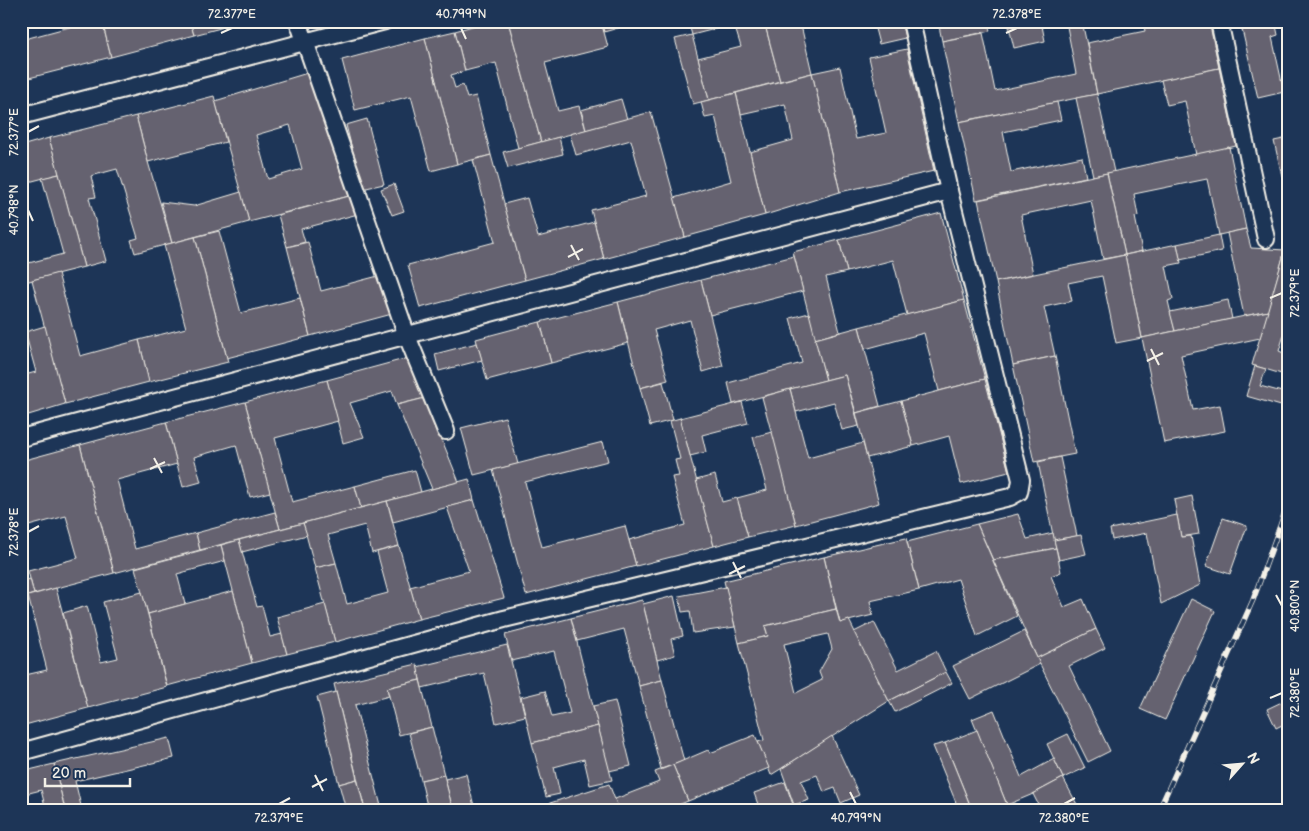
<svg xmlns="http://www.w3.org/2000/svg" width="1309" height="831" viewBox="0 0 1309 831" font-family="'Balsamiq Sans',sans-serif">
	<rect width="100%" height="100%" fill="#1d3557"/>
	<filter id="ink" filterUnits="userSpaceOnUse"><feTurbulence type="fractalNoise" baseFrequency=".02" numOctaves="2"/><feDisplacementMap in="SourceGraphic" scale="10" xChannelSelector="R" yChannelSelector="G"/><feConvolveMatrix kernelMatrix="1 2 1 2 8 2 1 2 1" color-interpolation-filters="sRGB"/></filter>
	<g filter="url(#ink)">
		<!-- building -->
		<g fill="#656270" stroke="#f4f1e8" fill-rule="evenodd">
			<polygon points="92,21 102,21 111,57 29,78 21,48 21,40"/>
			<polygon points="102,21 190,21 194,35 111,57"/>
			<polygon points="190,21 247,21 194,35"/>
			<polygon points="490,21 508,21 541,142 518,148 496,63 465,71 455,31"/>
			<polygon points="508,21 601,21 608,47 545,63 558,111 579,106 586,130 541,142"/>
			<polygon points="601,21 642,21 604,32"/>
			<polygon points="688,21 764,21 780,81 709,100 698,58 741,47 734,24 692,35"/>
			<polygon points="764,21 800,21 812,73 780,81"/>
			<polygon points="873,21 901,21 905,38 879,44"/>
			<polygon points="938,21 988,21 990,31 942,41"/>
			<polygon points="1041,21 1045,41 1014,48 1009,27"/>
			<polygon points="1066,21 1082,21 1097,94 959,122 942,41 983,33 995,91 1076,74"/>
			<polygon points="1143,21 1209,21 1219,68 1097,94 1087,43 1145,31"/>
			<polygon points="1240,21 1275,21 1278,35 1272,37 1284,92 1258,98"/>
			<polygon points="455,31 465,71 451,75 455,88 463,85 467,98 476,96 491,155 457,164 425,38"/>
			<polygon points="692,35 709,100 693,104 675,39"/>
			<polygon points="425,38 457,164 431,171 411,96 355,110 342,60"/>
			<polygon points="21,48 29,78 21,80"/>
			<polygon points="907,49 934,171 840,192 812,73 840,67 856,139 886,133 869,57"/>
			<polygon points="1219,68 1236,146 1196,155 1185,101 1167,105 1161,80"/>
			<path d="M314,71L353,195L249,222L215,101ZM290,125L302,169L268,179L256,135Z"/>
			<polygon points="812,73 840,192 765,215 750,152 793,140 785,104 741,114 736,93"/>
			<polygon points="736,93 765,215 685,237 674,198 731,181 715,116 705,118 701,102"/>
			<polygon points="1097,94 1114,172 1093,176 1076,98"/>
			<polygon points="214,96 226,142 148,162 136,116"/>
			<polygon points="621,99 627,119 586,130 581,110"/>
			<polygon points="1057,102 1061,120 1003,132 1011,172 1082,157 1086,177 976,200 959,122"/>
			<polygon points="651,112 685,237 604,259 591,210 646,196 631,140 576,155 570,134"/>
			<polygon points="136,116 148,162 172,243 135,253 131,240 138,238 117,169 91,176 96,197 89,198 106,261 84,267 49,138"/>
			<polygon points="367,119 384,184 362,189 346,125"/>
			<polygon points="559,137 563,154 508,168 503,152"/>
			<polygon points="49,138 59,174 21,184 21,146"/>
			<polygon points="1288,138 1288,175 1282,176 1274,141"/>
			<polygon points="1229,147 1246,229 1219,235 1207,179 1134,194 1138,216 1135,217 1142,251 1125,255 1107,173"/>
			<polygon points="491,155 525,280 420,308 408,265 495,242 473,160"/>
			<polygon points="1107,173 1125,255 1103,259 1091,200 1021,215 1033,274 996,282 978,200"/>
			<polygon points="59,174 84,267 21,283 21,265 63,254 42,178"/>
			<polygon points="394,184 404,211 392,215 381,189"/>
			<polygon points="241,192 249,222 172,243 161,202 194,206"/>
			<polygon points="353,195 358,214 301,229 305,242 287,247 278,215"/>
			<polygon points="527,198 538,237 594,222 604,259 525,280 504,204"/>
			<polygon points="941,213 964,300 907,315 893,260 847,272 839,240"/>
			<polygon points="1246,229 1251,248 1285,250 1268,311 1244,316 1227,233"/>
			<polygon points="219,231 241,313 300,298 310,336 227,358 195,237"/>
			<polygon points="1219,235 1222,251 1180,260 1177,244"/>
			<polygon points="195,237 228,362 149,382 139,340 186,328 164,245"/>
			<polygon points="839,240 847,272 826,277 840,332 815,339 793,252"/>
			<polygon points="308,242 321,291 382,275 392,314 310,336 287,247"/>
			<polygon points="1177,244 1181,263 1166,266 1173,299 1168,301 1175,331 1142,338 1125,255"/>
			<polygon points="1285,250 1288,251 1288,322 1279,351 1286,354 1288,348 1288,376 1252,365"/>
			<polygon points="1125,255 1142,338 1116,343 1102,276 1068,283 1072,301 1044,307 1055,356 1013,365 996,282"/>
			<polygon points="794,256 803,291 710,315 701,280"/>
			<polygon points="58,273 80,356 139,340 149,382 65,404 32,280"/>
			<polygon points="701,280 723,366 703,372 690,320 654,330 668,380 640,388 618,302"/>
			<polygon points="964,300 985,379 939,391 924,333 865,349 859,327"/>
			<polygon points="1228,300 1232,319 1175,331 1170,312"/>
			<polygon points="618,302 628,343 551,363 540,322"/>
			<polygon points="1268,311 1260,338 1181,355 1193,410 1220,405 1225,431 1164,443 1142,338"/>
			<polygon points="809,313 826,380 733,404 728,383 802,363 790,318"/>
			<polygon points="540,322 551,363 487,380 476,339"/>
			<polygon points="45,326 65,404 25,416 21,400 21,376 36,372 25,332"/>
			<polygon points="859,327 880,406 856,413 845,375 826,380 815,339"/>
			<polygon points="477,343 482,360 439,371 435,354"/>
			<polygon points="1055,356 1075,454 1034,462 1013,365"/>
			<polygon points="408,358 425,398 397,405 392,391 350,403 364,437 343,443 327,380"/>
			<polygon points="1255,366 1266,369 1260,386 1282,392 1288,376 1288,408 1246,396"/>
			<polygon points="845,375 859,426 842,430 834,402 796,412 790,389"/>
			<polygon points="985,379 1009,472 961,484 949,436 913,446 901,401"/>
			<polygon points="327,380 338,421 275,438 292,502 355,486 361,508 280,529 245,402"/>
			<polygon points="663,382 673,420 650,426 640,388"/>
			<polygon points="790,389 808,458 863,443 879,503 796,525 762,397"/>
			<polygon points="425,398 459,482 432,489 397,405"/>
			<polygon points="901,401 913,446 867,458 856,413"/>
			<polygon points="245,402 270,492 250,497 236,445 194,457 201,482 183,487 166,422"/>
			<polygon points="742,402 748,423 702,435 706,452 690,456 680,418"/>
			<polygon points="505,417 518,464 474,475 461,428"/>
			<polygon points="680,418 714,546 636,566 629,540 685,525 672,477 679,476 675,460 680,459 670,421"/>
			<polygon points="166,422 177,464 117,480 135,549 196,533 200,550 114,573 80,445"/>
			<polygon points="772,432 796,525 748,537 737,498 767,490 753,437"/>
			<polygon points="603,442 608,461 525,482 542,547 625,526 636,566 526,595 493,470"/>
			<polygon points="80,445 114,573 34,594 28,571 78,558 66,516 21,528 21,461"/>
			<polygon points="1060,457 1077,536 1054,540 1038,462"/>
			<polygon points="415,470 421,492 361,508 355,486"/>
			<polygon points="715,475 722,502 737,498 748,537 714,546 696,480"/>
			<polygon points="469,479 474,500 393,522 387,501"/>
			<polygon points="1192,496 1199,534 1181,537 1174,500"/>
			<polygon points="474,500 504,598 419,619 410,587 469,571 447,507"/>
			<polygon points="387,501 399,546 372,553 365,525 328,535 336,563 315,568 303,523"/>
			<polygon points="275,512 280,529 200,550 196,533"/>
			<polygon points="1018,514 1027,539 1053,533 1056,548 993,560 977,524"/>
			<polygon points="1177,515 1181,537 1191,536 1200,585 1161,604 1147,533 1112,540 1110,529"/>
			<polygon points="1223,518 1247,526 1230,574 1206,566"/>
			<polygon points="303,523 307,535 242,552 239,540"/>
			<polygon points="977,524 1017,616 977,636 958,579 919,590 907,542"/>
			<polygon points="1081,535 1086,554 1059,560 1054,540"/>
			<polygon points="906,538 919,590 870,601 873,615 840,623 824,557"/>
			<polygon points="239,540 257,607 262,606 270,637 282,634 287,654 252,663 221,545"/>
			<polygon points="221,545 225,561 177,574 185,604 148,614 135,568"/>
			<polygon points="399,546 419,619 335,642 315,568 336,563 347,604 388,593 377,552"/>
			<polygon points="1056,548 1061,572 1051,576 1064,607 1083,599 1096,629 1037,658 993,560"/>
			<polygon points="824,557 836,609 765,626 768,636 739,643 724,581"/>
			<polygon points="30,579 34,594 21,598 21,581"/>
			<polygon points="726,587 735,627 693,633 690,611 682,612 679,596"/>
			<polygon points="56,588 88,708 21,726 21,676 47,670 28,596"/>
			<polygon points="233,591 252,663 167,686 148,614"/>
			<polygon points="142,592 167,687 88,708 63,613 87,606 101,662 118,658 103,602"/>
			<polygon points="674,596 683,636 671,639 675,655 657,660 643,604"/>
			<polygon points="1191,599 1215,611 1165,720 1140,709"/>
			<polygon points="642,600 662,680 639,686 624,629 577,641 571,618"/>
			<polygon points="325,604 335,642 287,654 277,617"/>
			<path d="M836,609L840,623L849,620L889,701L771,775L758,742L764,740L739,643L768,636L765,626ZM828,634L832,649L819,672L822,680L796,693L784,644Z"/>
			<polygon points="571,618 598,726 532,743 521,697 545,691 552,717 570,713 554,651 512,661 505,635"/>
			<polygon points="874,622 898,670 936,651 946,672 889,701 854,632"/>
			<polygon points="1096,629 1105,648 1069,666 1110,751 1088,762 1037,658"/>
			<polygon points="1024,631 1040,664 970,699 953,666"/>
			<polygon points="507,645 525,716 496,723 484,673 422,688 417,667"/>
			<polygon points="417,664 420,680 387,688 389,696 355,705 382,810 365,810 334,684"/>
			<polygon points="946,672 952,683 895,712 889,701"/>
			<polygon points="420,680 432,727 399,735 387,688"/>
			<polygon points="662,680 684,761 661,769 639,686"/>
			<polygon points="336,692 357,779 339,784 317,697"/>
			<polygon points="1288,699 1288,722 1276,728 1267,709"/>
			<polygon points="615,701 631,766 609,771 593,706"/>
			<polygon points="994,710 1021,777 1054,759 1063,778 1033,794 1007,805 972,719"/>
			<polygon points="598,726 612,780 590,785 584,759 554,767 560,794 546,797 532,743"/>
			<polygon points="432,727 444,775 421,780 409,733"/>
			<polygon points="977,730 1007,805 996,810 972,810 945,743"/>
			<polygon points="1068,734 1085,768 1063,778 1047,744"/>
			<polygon points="755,735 769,768 688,801 673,765 708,750 710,753"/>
			<polygon points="832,736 859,795 841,803 835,788 824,792 817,775 801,781 809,800 794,805 781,769"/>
			<polygon points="169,738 174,758 75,781 82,810 65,810 54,764"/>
			<polygon points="945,743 972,810 959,810 933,746"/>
			<polygon points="54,764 65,810 46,810 41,790 21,795 21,772"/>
			<polygon points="673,765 688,801 666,810 619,810 615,799 659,782 655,772"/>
			<polygon points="466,774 475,810 453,810 445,779"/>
			<polygon points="444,775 453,810 428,810 421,780"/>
			<polygon points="1063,778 1080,810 1041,810 1033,794"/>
			<polygon points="357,779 365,810 346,810 339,784"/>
			<polygon points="785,782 795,810 760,810 754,793"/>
			<polygon points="609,784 619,810 542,810 541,806"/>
		</g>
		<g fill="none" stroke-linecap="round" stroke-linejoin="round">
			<!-- lane casing -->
			<g stroke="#f4f1e8" stroke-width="20">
				<g id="lane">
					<polyline points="298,21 407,336 446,431"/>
					<polyline points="1219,21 1266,239"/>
					<polyline points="21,116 385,21"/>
					<polyline points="21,438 949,191"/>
					<polyline points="21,752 504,619 1010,497 1019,492 1021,480 949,191 911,21"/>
				</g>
			</g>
			<!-- lane -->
			<use href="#lane" stroke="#1d3557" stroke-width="16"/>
			<!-- rail casing -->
			<g stroke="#f4f1e8" stroke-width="5.5">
				<polyline id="rail" points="1159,810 1253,600 1288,504"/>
			</g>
			<!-- rail -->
			<use href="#rail" stroke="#1d3557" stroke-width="4" stroke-dasharray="11" stroke-linecap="butt"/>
		</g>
	</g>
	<!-- ticks -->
	<path fill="none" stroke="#f4f1e8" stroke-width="2" d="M461,28L466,39M221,33L232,28M1006,33L1017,28M28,132L39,126M28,210L33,221M571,245L579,260M568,257L583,249M1270,298L1282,293M1151,349L1159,365M1147,361L1163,353M154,458L162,473M150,469L165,462M28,532L39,526M733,562L741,578M729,574L745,566M1276,595L1282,606M1270,698L1282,693M315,775L323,791M312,787L327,779M850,792L856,804M279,804L290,798M1064,804L1075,798"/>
	<!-- margin -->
	<rect width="1309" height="831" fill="none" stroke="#1d3557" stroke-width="55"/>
	<!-- north arrow -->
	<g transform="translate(1242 764) rotate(63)" stroke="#1d3557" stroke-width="4" paint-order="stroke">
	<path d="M0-4L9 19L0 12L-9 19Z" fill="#f4f1e8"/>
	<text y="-8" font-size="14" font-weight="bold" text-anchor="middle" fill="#f4f1e8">N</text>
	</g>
	<!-- scale -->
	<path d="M45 778v8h85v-8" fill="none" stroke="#f4f1e8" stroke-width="2.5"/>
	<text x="52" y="778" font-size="15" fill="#f4f1e8" stroke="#1d3557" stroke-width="4" paint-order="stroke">20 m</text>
	<rect x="28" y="28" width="1254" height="776" fill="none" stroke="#f4f1e8" stroke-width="2"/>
	<g font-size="12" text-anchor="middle" fill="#f4f1e8">
		<text x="232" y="18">72.377°E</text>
		<text x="461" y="18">40.799°N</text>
		<text x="1017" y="18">72.378°E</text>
		<text transform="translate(14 132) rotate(-90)" y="4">72.377°E</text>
		<text transform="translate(14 210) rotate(-90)" y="4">40.798°N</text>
		<text transform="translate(1295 293) rotate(-90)" y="4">72.379°E</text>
		<text transform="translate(14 532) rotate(-90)" y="4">72.378°E</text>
		<text transform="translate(1295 606) rotate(-90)" y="4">40.800°N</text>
		<text transform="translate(1295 693) rotate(-90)" y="4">72.380°E</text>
		<text x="279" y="822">72.379°E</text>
		<text x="856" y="822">40.799°N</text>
		<text x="1064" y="822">72.380°E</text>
	</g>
</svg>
